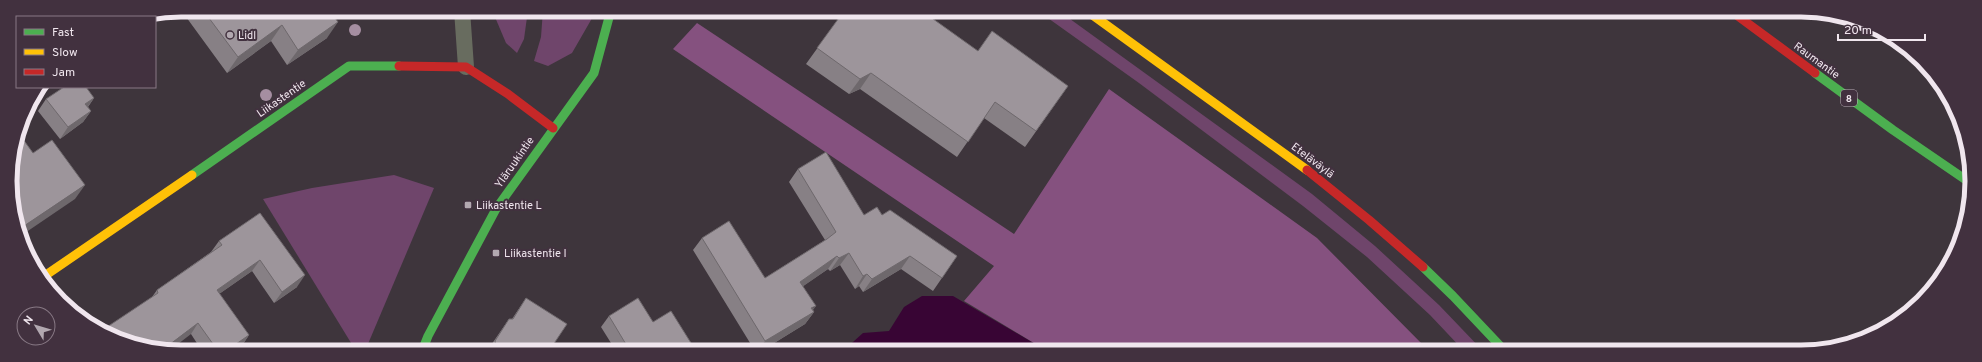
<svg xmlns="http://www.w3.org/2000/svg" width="1982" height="362" viewBox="0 0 1982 362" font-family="Overpass,sans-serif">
	<rect width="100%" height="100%" fill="#3e353c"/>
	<!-- green -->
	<g fill="#6f456b">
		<polygon points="492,10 528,10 524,39 517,53 506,43"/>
		<polygon points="543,10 593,10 591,20 572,53 548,66 534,61 541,37"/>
		<polygon points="628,10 649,10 640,18 627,13"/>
		<polygon points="1038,11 1059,11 1312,194 1375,246 1439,305 1483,351 1464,351 1430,315 1367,257 1303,206 1139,83"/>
		<polygon points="394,175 434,188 365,351 356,351 263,199 312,188"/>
	</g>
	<!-- forest -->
	<polygon fill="#85517f" points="697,23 1014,234 1109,89 1317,238 1429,351 1047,351 964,301 994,266 673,49"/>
	<!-- water -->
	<polygon fill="#380534" points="922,296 953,296 1047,351 843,351 863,333 889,331 904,307"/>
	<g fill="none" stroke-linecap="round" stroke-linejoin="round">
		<!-- lane -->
		<polyline stroke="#686c5f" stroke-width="16" points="462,10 466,67"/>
		<!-- fast -->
		<g stroke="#4caf50" stroke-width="9">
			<polyline points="1815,73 1893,130 1969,182"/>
			<polyline points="192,175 349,66 399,66"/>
			<polyline points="1423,267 1453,296 1505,351"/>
			<polyline points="422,351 428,336 496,209 594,73 611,10"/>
		</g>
		<!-- slow -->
		<g stroke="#ffc107" stroke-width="9">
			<polyline points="1087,11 1307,170"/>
			<polyline points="43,277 192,175"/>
		</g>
		<!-- jam -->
		<g stroke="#c62828" stroke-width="9">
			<polyline points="1731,11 1815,73"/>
			<polyline points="399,66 466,67 508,94 553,128"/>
			<polyline points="1307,170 1369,220 1423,267"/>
		</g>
	</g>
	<!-- trees -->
	<g fill="#a58ea1">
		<circle cx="355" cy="30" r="6"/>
		<circle cx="266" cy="95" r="6"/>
	</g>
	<!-- wall -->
	<g fill="#878085">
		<polygon points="181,10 329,10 327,38 287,65 271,41 227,73"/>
		<polygon points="844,11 978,51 1068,86 1025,147 984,118 957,157 860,89 849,94 806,64"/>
		<polygon points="94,98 88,107 91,111 83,122 60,139 38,111 46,99"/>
		<polygon points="798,169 864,215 882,215 957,256 933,291 901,269 863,292 859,286 855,289 840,265 830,271 828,269 803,286 814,312 805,324 761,351 755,351 693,250 702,238 765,278 825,240 789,182"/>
		<polygon points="260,213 297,287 274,303 252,271 219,294 249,335 241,347 235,351 202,351 191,334 152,297 157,290 211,252 219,241"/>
		<polygon points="526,298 549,351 487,351 509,319 512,319"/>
		<polygon points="609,316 653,322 696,351 616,351 601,327"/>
	</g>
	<!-- shaded-wall -->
	<g fill="#6e686c">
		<polygon points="338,22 327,38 287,65 298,50"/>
		<polygon points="282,25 271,41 227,73 238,57"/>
		<polygon points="871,73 860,89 849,94 860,79"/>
		<polygon points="94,98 86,109 85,104"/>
		<polygon points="91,111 83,122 60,139 68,127"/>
		<polygon points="85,185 75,199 19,237 18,230"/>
		<polygon points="849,253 840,265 830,271 839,258"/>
		<polygon points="837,256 828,269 792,294 800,282"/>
		<polygon points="910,256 901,269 863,292 872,279"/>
		<polygon points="260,260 252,271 209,301 217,290"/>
		<polygon points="867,274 859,286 855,289 863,276"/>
		<polygon points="305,275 297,287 274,303 282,292"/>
		<polygon points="816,306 810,314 814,312 805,324 761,351 758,351 765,341"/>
		<polygon points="198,323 191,334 169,351 161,351"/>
		<polygon points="249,335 241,347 235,351 226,351"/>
	</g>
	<!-- building -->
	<g fill="#9d959b" stroke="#6e686c">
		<polygon points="203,10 329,10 338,22 298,50 282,25 238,57"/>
		<polygon points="844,11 922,11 978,51 992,31 1068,86 1036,131 995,102 968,142 871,73 860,79 817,48"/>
		<polygon points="64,87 86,87 94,98 85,104 91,111 68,127 46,99"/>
		<polygon points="20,135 33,153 52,140 85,185 18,230 10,170"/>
		<polygon points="826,152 864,215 877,207 882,215 890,210 957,256 942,278 910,256 872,279 867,274 863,276 849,253 839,258 837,256 800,282 816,306 811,308 814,312 765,341 702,238 729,221 765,278 827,239 836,232 798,169"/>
		<polygon points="260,213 305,275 282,292 260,260 217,290 249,335 226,351 218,351 198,323 161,351 159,351 105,334 101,331 158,293 157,290 222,245 219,241"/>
		<polygon points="526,298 567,324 549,351 492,351 496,344 495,341 509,319 513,319"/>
		<polygon points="638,298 653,322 671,311 696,351 630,351 609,316"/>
	</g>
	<!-- markers -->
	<g fill="#b2a8b0" stroke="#42313f" stroke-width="1.5">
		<circle cx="230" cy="35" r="4"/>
		<rect x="464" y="201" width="8" height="8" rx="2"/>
		<rect x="492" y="249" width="8" height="8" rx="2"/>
	</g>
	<g text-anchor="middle" stroke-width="4" stroke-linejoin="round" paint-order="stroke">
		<!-- shield labels -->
		<rect fill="#42313f" stroke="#bcb0ba" stroke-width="1" x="1841" y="90" width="16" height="16" rx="3"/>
		<g font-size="10" font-weight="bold" fill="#f0e6ee">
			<text x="1849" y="102">8</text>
		</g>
		<!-- poi labels -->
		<g font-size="11" fill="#f0e6ee" stroke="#42313f" text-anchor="start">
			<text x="238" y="39">Lidl</text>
			<text x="476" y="209">Liikastentie L</text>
			<text x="504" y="257">Liikastentie I</text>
		</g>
		<!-- street labels -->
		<g font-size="11" fill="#f0e6ee" stroke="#42313f">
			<text transform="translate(1817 60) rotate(36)" y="4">Raumantie</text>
			<text transform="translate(281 98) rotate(-35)" y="4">Liikastentie</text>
			<text transform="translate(1313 160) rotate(37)" y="4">Eteläväylä</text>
			<text transform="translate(514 162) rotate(-55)" y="4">Yläruukintie</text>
		</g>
	</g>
	<!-- crop -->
	<path d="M0 0H1982V362H0ZM181 17H1801A164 164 0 0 1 1965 181V181A164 164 0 0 1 1801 345H181A164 164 0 0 1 17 181V181A164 164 0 0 1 181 17Z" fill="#42313f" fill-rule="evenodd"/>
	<path fill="none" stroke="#f0e6ee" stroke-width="5" d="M181 17H1801A164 164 0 0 1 1965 181V181A164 164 0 0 1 1801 345H181A164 164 0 0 1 17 181V181A164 164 0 0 1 181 17Z"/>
	<!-- legend -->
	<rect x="16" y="16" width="140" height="72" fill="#42313f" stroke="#887985"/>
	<rect x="24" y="29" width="20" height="6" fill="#4caf50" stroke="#887985"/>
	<text x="52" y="36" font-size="12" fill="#f0e6ee">Fast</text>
	<rect x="24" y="49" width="20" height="6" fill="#ffc107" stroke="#887985"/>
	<text x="52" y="56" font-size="12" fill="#f0e6ee">Slow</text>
	<rect x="24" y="69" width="20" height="6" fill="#c62828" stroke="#887985"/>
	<text x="52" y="76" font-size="12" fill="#f0e6ee">Jam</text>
	<!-- north arrow -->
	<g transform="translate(36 326) rotate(308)"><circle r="19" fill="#42313f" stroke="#887985"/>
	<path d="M0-3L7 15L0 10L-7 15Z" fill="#b2a8b0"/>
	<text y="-6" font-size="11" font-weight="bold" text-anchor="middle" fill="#f0e6ee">N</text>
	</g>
	<!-- scale -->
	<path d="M1838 34v6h87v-6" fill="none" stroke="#f0e6ee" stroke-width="2"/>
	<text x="1844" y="34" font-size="12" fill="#f0e6ee" stroke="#42313f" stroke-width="3" paint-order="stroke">20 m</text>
</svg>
